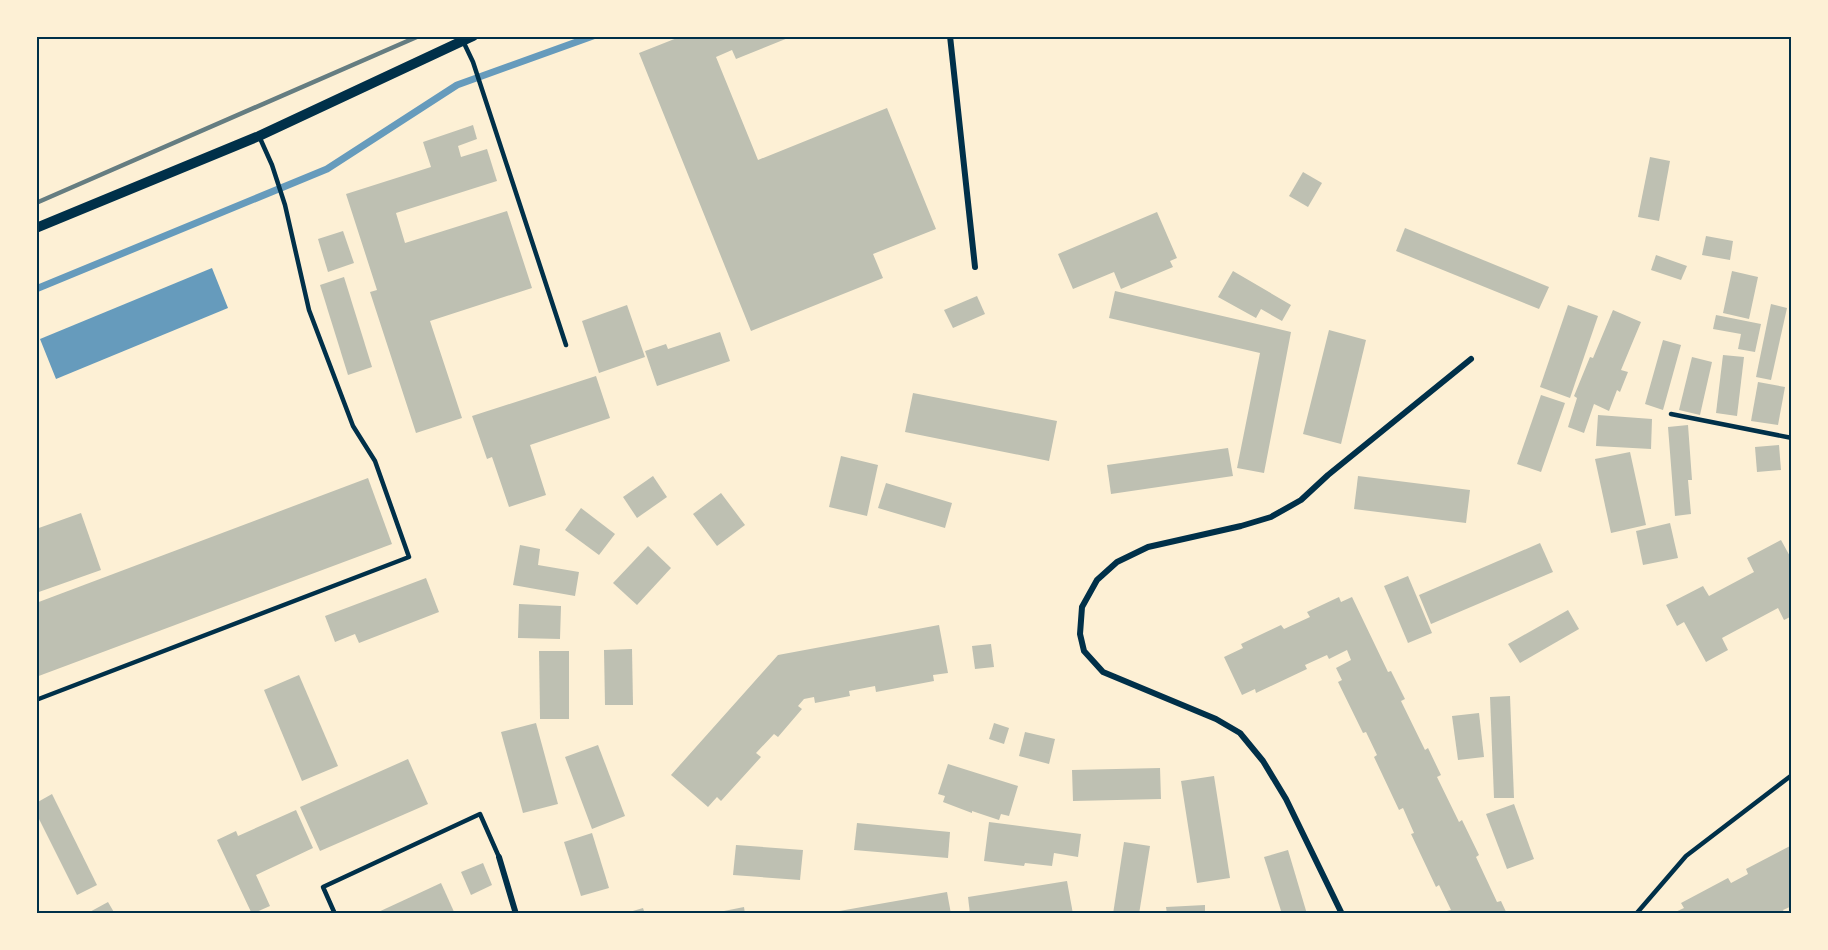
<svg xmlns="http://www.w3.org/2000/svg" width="1828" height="950" viewBox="0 0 1828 950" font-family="'Asap Condensed',sans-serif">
	<rect width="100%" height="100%" fill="#fdf0d5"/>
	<!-- water -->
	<polygon fill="#669bbc" points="212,268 228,308 56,379 40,339"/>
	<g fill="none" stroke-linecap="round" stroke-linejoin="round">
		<!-- stream -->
		<polyline stroke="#669bbc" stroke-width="7" points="36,289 327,169 457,85 593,36"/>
	</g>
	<!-- building -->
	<g fill="#bec0b2">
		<polygon points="682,36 793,36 736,59 732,50 716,57 758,160 887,108 936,229 873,254 883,278 751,331 639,53"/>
		<polygon points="473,125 477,139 458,146 461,157 487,149 497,181 396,213 405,243 507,211 532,288 430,321 462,418 416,433 370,292 377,290 346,194 431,167 423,142"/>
		<polygon points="1650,157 1670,161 1659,221 1638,217"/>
		<polygon points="1303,172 1322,183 1308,207 1289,196"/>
		<polygon points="1157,212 1177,258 1170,261 1173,267 1121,289 1114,272 1073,289 1058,254"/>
		<polygon points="1405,228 1549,287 1539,309 1396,251"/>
		<polygon points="343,231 354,263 328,272 318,239"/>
		<polygon points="1706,236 1733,241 1730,260 1702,255"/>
		<polygon points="1656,255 1687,266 1681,280 1651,270"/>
		<polygon points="1233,271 1291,305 1282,321 1261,309 1256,318 1218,297"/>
		<polygon points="1732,271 1758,277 1749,319 1723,313"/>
		<polygon points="344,277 372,367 348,375 320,285"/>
		<polygon points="1115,291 1291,332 1264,473 1237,468 1260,353 1109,318"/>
		<polygon points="977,296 985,314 953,328 944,310"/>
		<polygon points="1771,304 1787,308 1771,380 1756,377"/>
		<polygon points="627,305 645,357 599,373 582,321"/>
		<polygon points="1568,305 1598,316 1570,398 1540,387"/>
		<polygon points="1613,310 1641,322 1621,370 1628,372 1620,392 1617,390 1609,411 1594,404 1584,433 1568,427 1577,398 1574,396 1590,357 1593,358"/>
		<polygon points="1716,315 1761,324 1755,352 1738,349 1741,334 1713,329"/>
		<polygon points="1329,330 1366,340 1341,444 1303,434"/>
		<polygon points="720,332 730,361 657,386 645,351 666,344 668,349"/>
		<polygon points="1663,340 1681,345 1663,410 1645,404"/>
		<polygon points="1723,355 1744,357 1737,416 1716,413"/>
		<polygon points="1692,357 1712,362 1700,415 1679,410"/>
		<polygon points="596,376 610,418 530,445 546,495 509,507 492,457 487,459 472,416"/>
		<polygon points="1758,382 1785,387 1778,425 1751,421"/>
		<polygon points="913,393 1057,421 1049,461 905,432"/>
		<polygon points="1541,395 1565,403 1541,472 1517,464"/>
		<polygon points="1598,415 1652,419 1651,449 1596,446"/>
		<polygon points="1688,425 1692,480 1688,480 1691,514 1675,516 1668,427"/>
		<polygon points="1779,445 1781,470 1757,472 1755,447"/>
		<polygon points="1228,448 1233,476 1111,494 1107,465"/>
		<polygon points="1630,452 1646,525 1611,533 1595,459"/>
		<polygon points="841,456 878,465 867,516 829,507"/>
		<polygon points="653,476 667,497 637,518 623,497"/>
		<polygon points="1358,476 1470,490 1466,523 1354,509"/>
		<polygon points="368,478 392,544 36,677 36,603"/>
		<polygon points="886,483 952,503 945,528 878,508"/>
		<polygon points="721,493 745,525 717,546 693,514"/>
		<polygon points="581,508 615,534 599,555 565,530"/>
		<polygon points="81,513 101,570 36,593 36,529"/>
		<polygon points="1670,523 1678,558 1643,565 1636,531"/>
		<polygon points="1781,540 1792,560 1792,575 1789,577 1792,583 1792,616 1784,620 1778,608 1722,638 1728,650 1706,662 1684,622 1677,626 1666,605 1703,586 1709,596 1754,572 1747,558"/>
		<polygon points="1540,543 1553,572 1431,624 1419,595"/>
		<polygon points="520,545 540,549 538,565 579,572 575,596 513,585"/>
		<polygon points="648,546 671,568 637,605 613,583"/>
		<polygon points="1408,576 1432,633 1408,643 1384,586"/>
		<polygon points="426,578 439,612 359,643 355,634 335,642 325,616"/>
		<polygon points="1339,597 1341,602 1352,597 1388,672 1391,671 1405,699 1401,701 1425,750 1428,748 1441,775 1437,777 1459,822 1462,820 1479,855 1476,857 1497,902 1501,901 1507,914 1449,914 1447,911 1451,910 1439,885 1436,887 1411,834 1414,833 1403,808 1399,810 1374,757 1377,755 1366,732 1363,733 1338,682 1342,680 1336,668 1351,660 1347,650 1329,659 1327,655 1305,665 1307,669 1256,693 1255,689 1242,695 1224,657 1243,648 1241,644 1281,625 1284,629 1310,617 1307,612"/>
		<polygon points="519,604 561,606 560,639 518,638"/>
		<polygon points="1568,610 1579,629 1520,663 1508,644"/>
		<polygon points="939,625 948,673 933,675 934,681 876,692 875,686 849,691 850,696 815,703 814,697 804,699 798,706 802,709 778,737 774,734 756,753 761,757 721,801 717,797 708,807 671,775 778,655"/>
		<polygon points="991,644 994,667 975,669 972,646"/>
		<polygon points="632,649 633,705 605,705 604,650"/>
		<polygon points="539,651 569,651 569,719 540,719"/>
		<polygon points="299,675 338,766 302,781 264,690"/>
		<polygon points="1510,696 1514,798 1494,798 1490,697"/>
		<polygon points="1479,713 1484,757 1458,760 1452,716"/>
		<polygon points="536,723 558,804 523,813 501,732"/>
		<polygon points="994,723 1009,728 1004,744 989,739"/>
		<polygon points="1025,732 1055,739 1049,764 1019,756"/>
		<polygon points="598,745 625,816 592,829 565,757"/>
		<polygon points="408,759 428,804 320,851 300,807"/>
		<polygon points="948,764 1018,786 1009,816 1001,814 999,820 972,811 972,813 943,802 945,796 938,794"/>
		<polygon points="1160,768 1161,799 1073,801 1072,770"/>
		<polygon points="1214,776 1230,878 1197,883 1181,781"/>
		<polygon points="52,794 97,885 77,895 36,813 36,803"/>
		<polygon points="1514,804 1534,859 1507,869 1486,814"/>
		<polygon points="296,810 313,848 256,875 270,906 252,914 217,840 236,831 238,836"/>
		<polygon points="989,822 1081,834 1078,857 1054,853 1052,866 1025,863 1024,866 984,861"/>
		<polygon points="857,823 950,832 948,858 854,850"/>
		<polygon points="592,833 609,888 581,896 564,842"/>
		<polygon points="1124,842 1150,846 1139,914 1113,914"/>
		<polygon points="736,845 803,850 800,880 733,875"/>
		<polygon points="1792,845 1792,906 1783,910 1785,914 1671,914 1684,908 1681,903 1728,878 1731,883 1748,874 1746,869"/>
		<polygon points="1288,850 1307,914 1282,914 1264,857"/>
		<polygon points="483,863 492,885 471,895 461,872"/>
		<polygon points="1067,881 1073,914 970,914 968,897"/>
		<polygon points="441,883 455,914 374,914"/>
		<polygon points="947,892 951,914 828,914 828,913"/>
		<polygon points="108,902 115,914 86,914"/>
		<polygon points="1205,905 1205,914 1167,914 1166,907"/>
		<polygon points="744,907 745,914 714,914 714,913"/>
		<polygon points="643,908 645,914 626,914 626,913"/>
	</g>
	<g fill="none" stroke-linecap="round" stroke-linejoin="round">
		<!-- service -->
		<g stroke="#003049" stroke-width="4.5">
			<polyline points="463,41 473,62 566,345"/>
			<polyline points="1671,414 1792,438"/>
			<polyline points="36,700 409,557 375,461 353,426 309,310 285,205 272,165 259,136"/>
			<polyline points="335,914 323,887 480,814 499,857"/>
			<polyline points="1636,914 1686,856 1792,775"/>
		</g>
		<!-- minor -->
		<g stroke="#003049" stroke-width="6">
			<polyline points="950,36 975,267"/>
			<polyline points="499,857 516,914"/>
			<polyline points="1342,914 1286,799 1263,761 1240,733 1216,719 1103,672 1084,651 1080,634 1082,607 1097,580 1117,562 1148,547 1241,526 1271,517 1301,500 1328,475 1471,359"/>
		</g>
		<!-- tertiary -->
		<polyline stroke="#003049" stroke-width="10" points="36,228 259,136 473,36"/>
		<!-- rail -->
		<polyline stroke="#657d81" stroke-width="4.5" points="36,203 419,36"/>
	</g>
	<!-- border -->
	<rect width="1828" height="950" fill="none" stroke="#fdf0d5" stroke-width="75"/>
	<rect x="38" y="38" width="1752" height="874" fill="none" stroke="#003049" stroke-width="2"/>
</svg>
